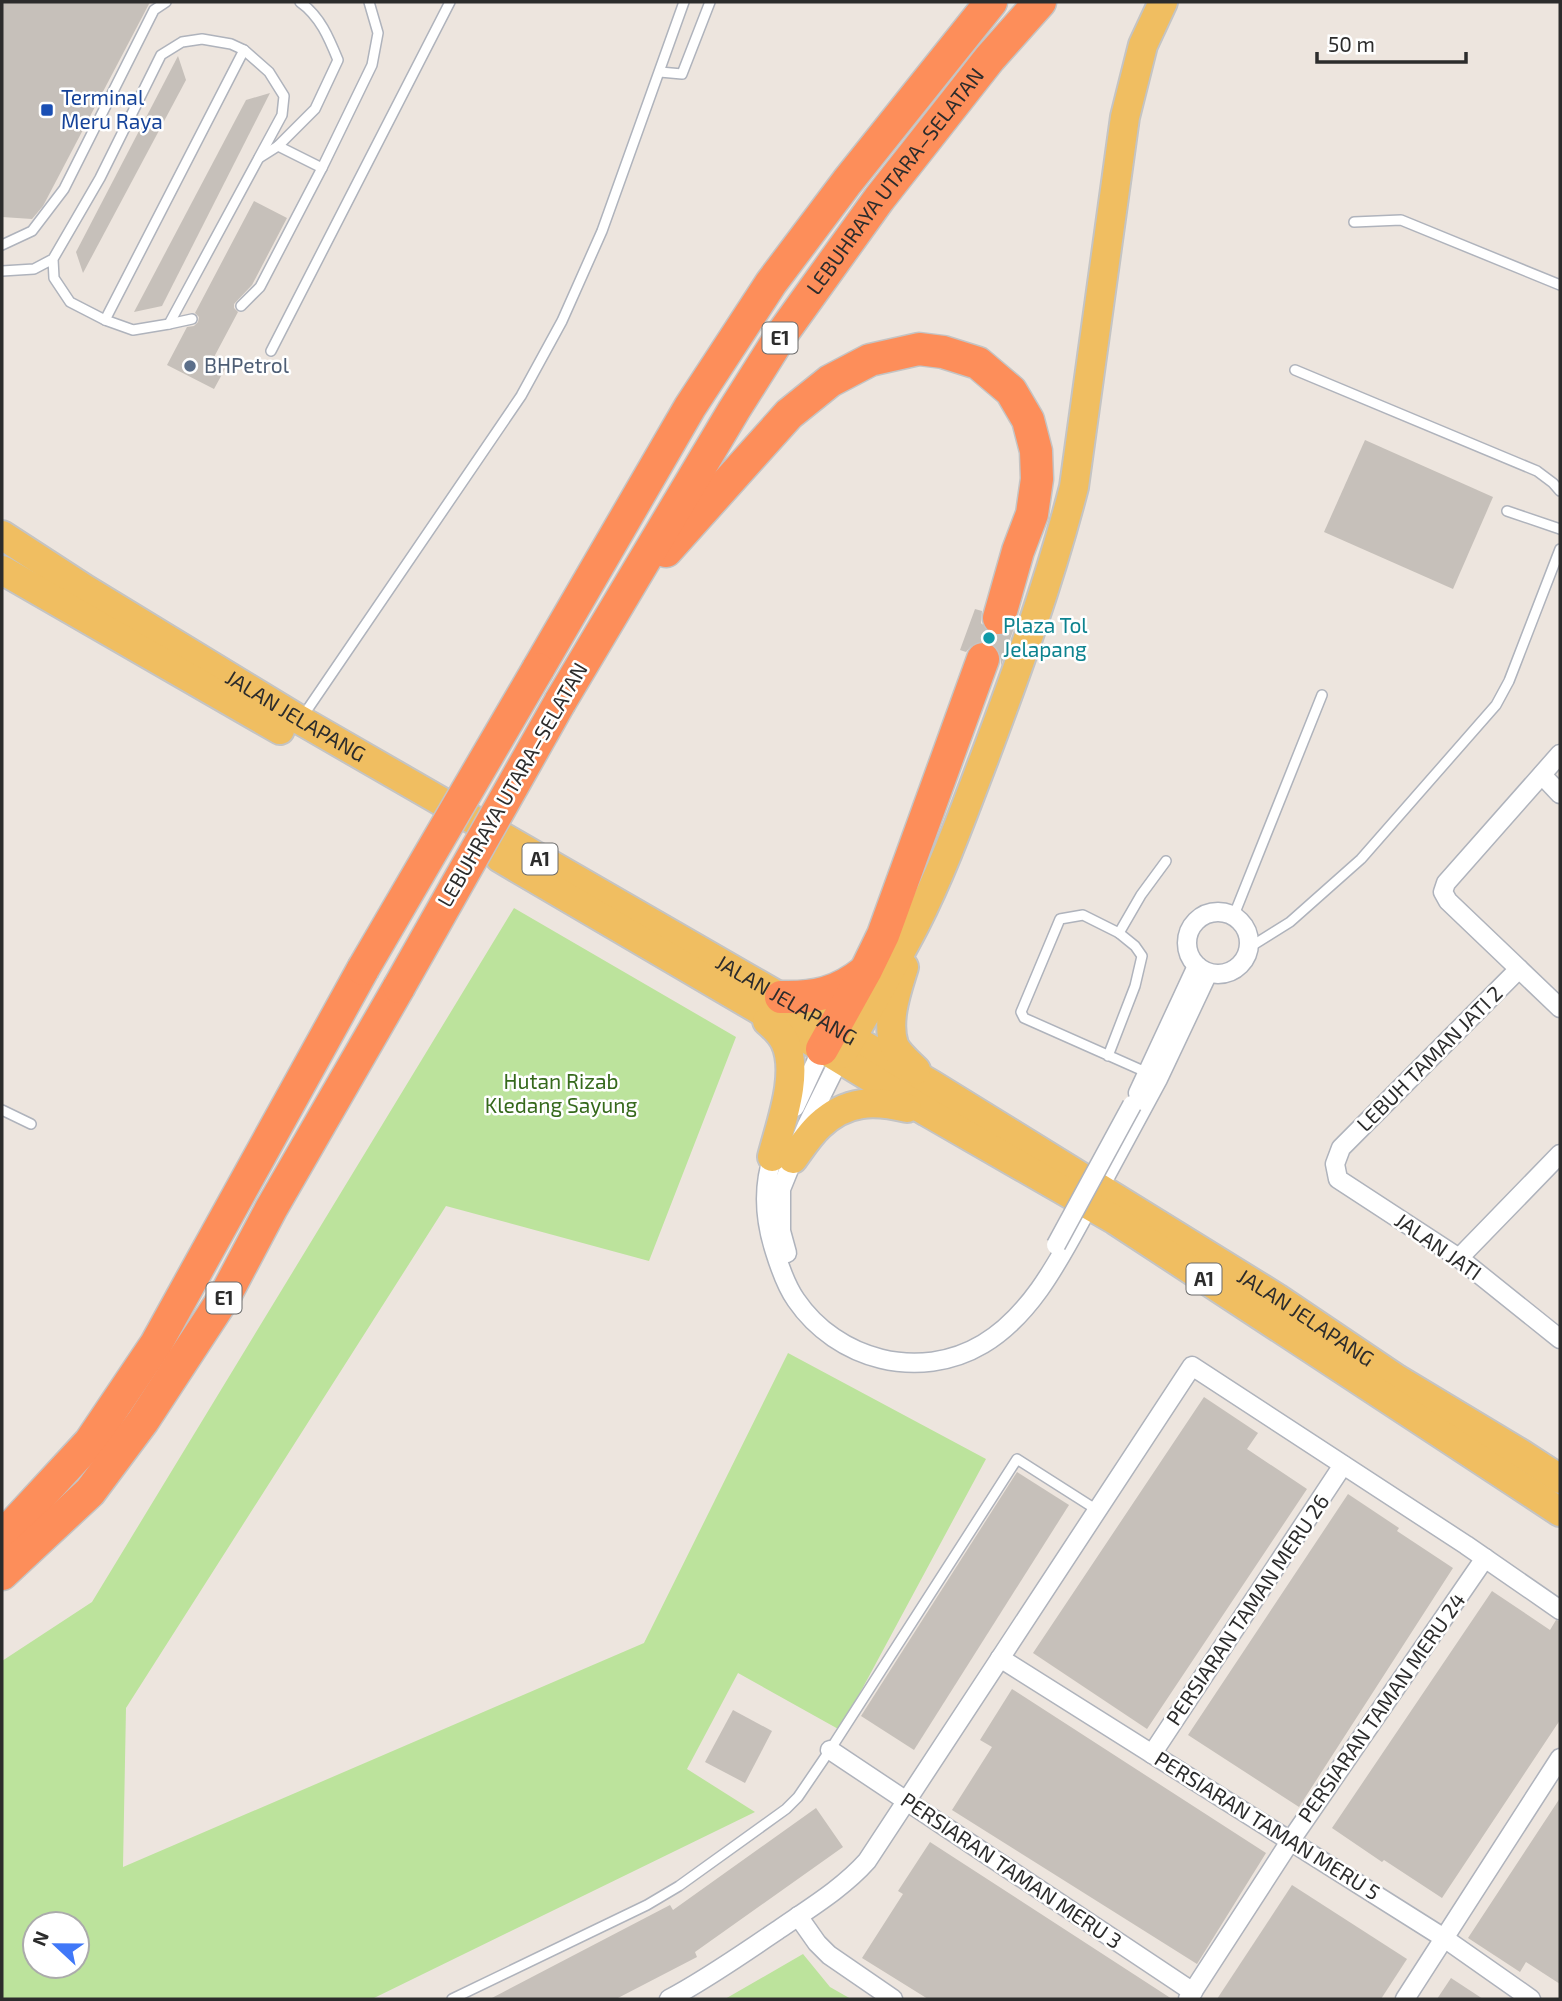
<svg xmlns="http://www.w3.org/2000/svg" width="1562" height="2001" viewBox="0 0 1562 2001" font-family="'Exo 2',sans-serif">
	<rect width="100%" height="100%" fill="#ede5de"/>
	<!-- green -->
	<g fill="#bce39c" fill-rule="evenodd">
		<path d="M514,908L736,1037L649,1261L446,1206L126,1708L123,1867L644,1643L788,1353L986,1459L840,1730L738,1673L687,1769L755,1812L372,1999H2V1661L92,1602ZM35,1924H77V1966H35Z"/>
		<polygon points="803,1954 830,1987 851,1999 725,1999"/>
	</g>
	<!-- building -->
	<g fill="#c6c0ba">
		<polygon points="2,2 150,2 43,206 32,219 2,217"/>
		<polygon points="178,56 186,80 83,273 76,252"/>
		<polygon points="270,93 162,306 134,312 246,100"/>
		<polygon points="254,201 287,218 252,285 234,304 234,308 238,312 213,359 226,367 214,389 167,365 187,327 194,326 198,322 199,317 195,313"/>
		<polygon points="1365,440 1493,497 1453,589 1324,532"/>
		<polygon points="975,609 982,611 981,623 986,631 993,635 1004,636 1014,628 1001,666 1001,655 997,648 990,642 979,641 972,645 966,652 960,650"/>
		<polygon points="1204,1397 1258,1433 1247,1449 1307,1489 1147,1729 1033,1653"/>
		<polygon points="1017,1472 1069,1505 914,1750 861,1716"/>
		<polygon points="1348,1494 1399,1528 1397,1531 1453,1568 1299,1807 1188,1735"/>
		<polygon points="1492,1591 1550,1630 1556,1620 1560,1621 1560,1720 1442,1898 1384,1860 1382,1862 1332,1828"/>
		<polygon points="1012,1689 1266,1853 1197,1964 952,1810 992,1747 980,1740"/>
		<polygon points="733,1710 772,1731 745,1783 705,1762"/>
		<polygon points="1560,1798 1560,1984 1526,1962 1520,1972 1468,1938"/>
		<polygon points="816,1808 843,1847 695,1952 697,1957 616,1999 490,1999 670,1905 673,1910"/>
		<polygon points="930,1842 1172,1999 928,1999 862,1958 903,1894 898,1891"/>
		<polygon points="1292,1885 1407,1959 1381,1999 1217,1999"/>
		<polygon points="1451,1978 1483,1999 1437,1999"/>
	</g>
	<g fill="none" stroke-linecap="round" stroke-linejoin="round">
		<!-- highway-tunnel -->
		<polyline stroke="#c6c0ba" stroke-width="32" stroke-dasharray="32 16" stroke-linecap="butt" points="983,659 999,618"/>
		<!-- lane casing -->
		<g stroke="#afb3bc" stroke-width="12">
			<g id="lane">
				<polyline points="660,72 682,74 710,2"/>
				<polyline points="278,146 322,168"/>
				<path d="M259,158L278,146L315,109L338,60C329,38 320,16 300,2"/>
				<polyline points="1354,222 1401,220 1560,285"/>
				<polyline points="2,245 32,231 64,189 154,10 166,2"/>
				<polyline points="2,271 34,269 53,259 100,178 161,55 182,42 202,39 231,44 244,50 269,72 284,96 282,115 169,324 133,330 105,320 70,302 54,278 53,259"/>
				<polyline points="241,306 260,287 322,168 372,65 378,33 369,2"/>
				<polyline points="105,320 244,50"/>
				<polyline points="169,324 192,319"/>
				<polyline points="271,351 450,2"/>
				<polyline points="1295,370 1537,471 1553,483 1560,491"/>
				<polyline points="1507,511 1560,529"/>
				<polyline points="303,716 521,396 562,321 602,231 684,2"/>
				<polyline points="1234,915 1322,695"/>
				<polyline points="1119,933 1141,895 1166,861"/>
				<polyline points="1250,947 1290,922 1361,859 1496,705 1509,681 1560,549"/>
				<polyline points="1108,1056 1135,986 1142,956 1135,946 1119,933 1083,915 1060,919 1021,1012 1024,1018 1148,1073"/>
				<polyline points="2,1110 31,1124"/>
				<polyline points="452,1999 647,1905 679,1886 786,1809 798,1797 830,1750 1017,1459 1097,1510"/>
			</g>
		</g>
		<!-- street casing -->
		<g stroke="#afb3bc" stroke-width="21">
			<g id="street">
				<polyline points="1560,754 1446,883 1443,892 1448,901 1560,1008"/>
				<polyline points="1542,775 1560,794"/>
				<circle cx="1218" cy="943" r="31"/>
				<polyline points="1519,969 1341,1148 1335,1164 1338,1179 1459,1258 1560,1339"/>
				<polyline points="1138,1093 1197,966"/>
				<polyline points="795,1107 822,1049"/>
				<path d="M776,1148C762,1182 764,1218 775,1252C780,1268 786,1286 796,1300C837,1360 919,1382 983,1344C1030,1316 1058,1262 1083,1216"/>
				<polyline points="1105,1177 1158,1079 1208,973"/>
				<polyline points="787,1253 781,1231 781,1189 807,1125 839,1060"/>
				<polyline points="1459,1258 1560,1154"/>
				<polyline points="1000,1658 1444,1938 1531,1999"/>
				<polyline points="830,1750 1193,1992"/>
				<polyline points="1152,1754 1343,1465"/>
				<polyline points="798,1916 817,1943 829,1955 893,1999"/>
				<path d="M669,1999C707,1979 742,1954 778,1930C808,1909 842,1889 867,1861L1192,1366L1466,1545L1560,1610"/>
				<polyline points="1188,1999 1291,1840 1485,1558"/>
				<polyline points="1405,1999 1560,1758"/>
			</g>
		</g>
		<!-- primary casing -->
		<g stroke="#c4c4c4" stroke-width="32">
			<g id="primary">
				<path id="s1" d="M2,535L85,589L300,720L931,1084L1277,1298L1397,1379L1520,1453L1560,1479"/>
				<polyline points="2,570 280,730"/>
				<polyline points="500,858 756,1008 927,1112 1115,1220 1560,1512"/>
				<path d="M904,967C897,990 886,1020 894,1045C898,1054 909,1063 916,1070"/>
				<path d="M767,1021C774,1027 781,1034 785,1042C800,1074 780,1125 772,1157"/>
				<path d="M842,1054C867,1012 892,969 915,925C942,872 963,814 984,759C1018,669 1050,580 1074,487L1125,117L1143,45L1163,2"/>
				<path d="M793,1159C801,1148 810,1134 820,1125C847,1100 874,1100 907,1108"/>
			</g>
		</g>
		<!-- highway casing -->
		<g stroke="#c4c4c4" stroke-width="35">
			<g id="highway">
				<polyline points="666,551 789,414 830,381 870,360 919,349 943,352 978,363 1011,391 1028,420 1036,451 1037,479 1032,514 1018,551 999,618"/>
				<polyline points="538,669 690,407 771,283 847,182 991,2"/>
				<path id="s2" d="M560,702L734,410L782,334L879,199L990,58L1040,2"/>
				<path d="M781,997C814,998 838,993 864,972"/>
				<polyline points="822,1049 866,970 883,935 983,659"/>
				<polyline points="2,1537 90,1442 156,1344 363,969"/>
				<polyline points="2,1574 90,1492 143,1421 225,1296 271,1209 399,987"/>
			</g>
		</g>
		<!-- lane -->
		<use href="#lane" stroke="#fff" stroke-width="9"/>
		<!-- street -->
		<use href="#street" stroke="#fff" stroke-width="18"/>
		<!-- primary -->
		<use href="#primary" stroke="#f0be61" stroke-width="28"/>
		<!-- highway -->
		<use href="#highway" stroke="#fd8e5a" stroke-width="32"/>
		<!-- street-bridge casing -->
		<g stroke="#afb3bc" stroke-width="21" stroke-linecap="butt">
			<polyline id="street-bridge" points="1056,1245 1132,1105"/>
		</g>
		<!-- highway-bridge casing -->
		<g stroke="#c4c4c4" stroke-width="35" stroke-linecap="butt">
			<g id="highway-bridge">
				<polyline points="363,969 538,669"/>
				<polyline points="399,987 560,702"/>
			</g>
		</g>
		<!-- street-bridge -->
		<use href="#street-bridge" stroke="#fff" stroke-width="18"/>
		<!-- highway-bridge -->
		<use href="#highway-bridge" stroke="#fd8e5a" stroke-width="32"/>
	</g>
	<!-- markers -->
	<rect fill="#1a4fb4" stroke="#fff" stroke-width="2.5" x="40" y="103" width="14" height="14" rx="3.5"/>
	<circle fill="#5c6f8a" stroke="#fff" stroke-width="2.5" cx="190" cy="366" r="7"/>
	<circle fill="#0f9aa8" stroke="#fff" stroke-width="2.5" cx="989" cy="638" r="7"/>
	<g text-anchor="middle" stroke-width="5" stroke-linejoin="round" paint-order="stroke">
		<!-- shield labels -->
		<g fill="#fff" stroke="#6b6b6b" stroke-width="2">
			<rect x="762.5" y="322.5" width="35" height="31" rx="5"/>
			<rect x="522.5" y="843.5" width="35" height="31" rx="5"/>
			<rect x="1186.5" y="1263.5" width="35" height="31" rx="5"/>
			<rect x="206.5" y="1282.5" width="35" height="31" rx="5"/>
		</g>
		<g font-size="19" font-weight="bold" fill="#2c2c2c">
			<text x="780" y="345">E1</text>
			<text x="540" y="866">A1</text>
			<text x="1204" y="1286">A1</text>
			<text x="224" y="1305">E1</text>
		</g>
		<!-- transit labels -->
		<g font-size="21" fill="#164399" stroke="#fff" text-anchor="start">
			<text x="61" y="105">Terminal<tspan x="61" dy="24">Meru Raya</tspan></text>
		</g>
		<!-- street labels -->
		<g font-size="21" fill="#2c2c2c" stroke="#fff">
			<text dy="7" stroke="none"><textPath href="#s2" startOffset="620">LEBUHRAYA UTARA–SELATAN</textPath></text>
			<text dy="7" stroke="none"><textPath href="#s1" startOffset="345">JALAN JELAPANG</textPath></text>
			<text transform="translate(513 785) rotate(-60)" y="7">LEBUHRAYA UTARA–SELATAN</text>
			<text dy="7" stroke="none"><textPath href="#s1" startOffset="912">JALAN JELAPANG</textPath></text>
			<text transform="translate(1430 1059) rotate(-45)" y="7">LEBUH TAMAN JATI 2</text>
			<text transform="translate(1438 1247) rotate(35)" y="7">JALAN JATI</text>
			<text dy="7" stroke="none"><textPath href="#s1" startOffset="1521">JALAN JELAPANG</textPath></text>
			<text transform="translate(1248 1610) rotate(-56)" y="7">PERSIARAN TAMAN MERU 26</text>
			<text transform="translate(1382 1708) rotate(-55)" y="7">PERSIARAN TAMAN MERU 24</text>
			<text transform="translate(1267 1826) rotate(32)" y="7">PERSIARAN TAMAN MERU 5</text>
			<text transform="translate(1011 1871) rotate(34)" y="7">PERSIARAN TAMAN MERU 3</text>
		</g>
		<!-- service labels -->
		<g font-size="21" fill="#4e5e75" stroke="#fff" text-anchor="start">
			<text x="204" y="373">BHPetrol</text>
		</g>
		<!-- culture labels -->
		<g font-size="21" fill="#0d838f" stroke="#fff" text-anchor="start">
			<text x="1003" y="633">Plaza Tol<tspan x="1003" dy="24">Jelapang</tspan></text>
		</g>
		<!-- park labels -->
		<g font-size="21" fill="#35691b" stroke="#fff">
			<text x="561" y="1089">Hutan Rizab<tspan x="561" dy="24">Kledang Sayung</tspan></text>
		</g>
	</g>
	<!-- border -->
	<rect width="1562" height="2001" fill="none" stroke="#2c2c2c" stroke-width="7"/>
	<!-- north arrow -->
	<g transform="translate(56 1945) rotate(292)"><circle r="33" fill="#ffffff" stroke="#ababab" stroke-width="2"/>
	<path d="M0-5L12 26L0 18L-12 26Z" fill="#4078f8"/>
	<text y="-10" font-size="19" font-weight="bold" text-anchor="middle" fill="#2c2c2c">N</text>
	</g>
	<!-- scale -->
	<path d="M1317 52v10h149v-10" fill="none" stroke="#2c2c2c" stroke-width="3.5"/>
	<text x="1328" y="52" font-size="21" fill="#2c2c2c" stroke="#ffffff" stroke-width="5" paint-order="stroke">50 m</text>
</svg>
